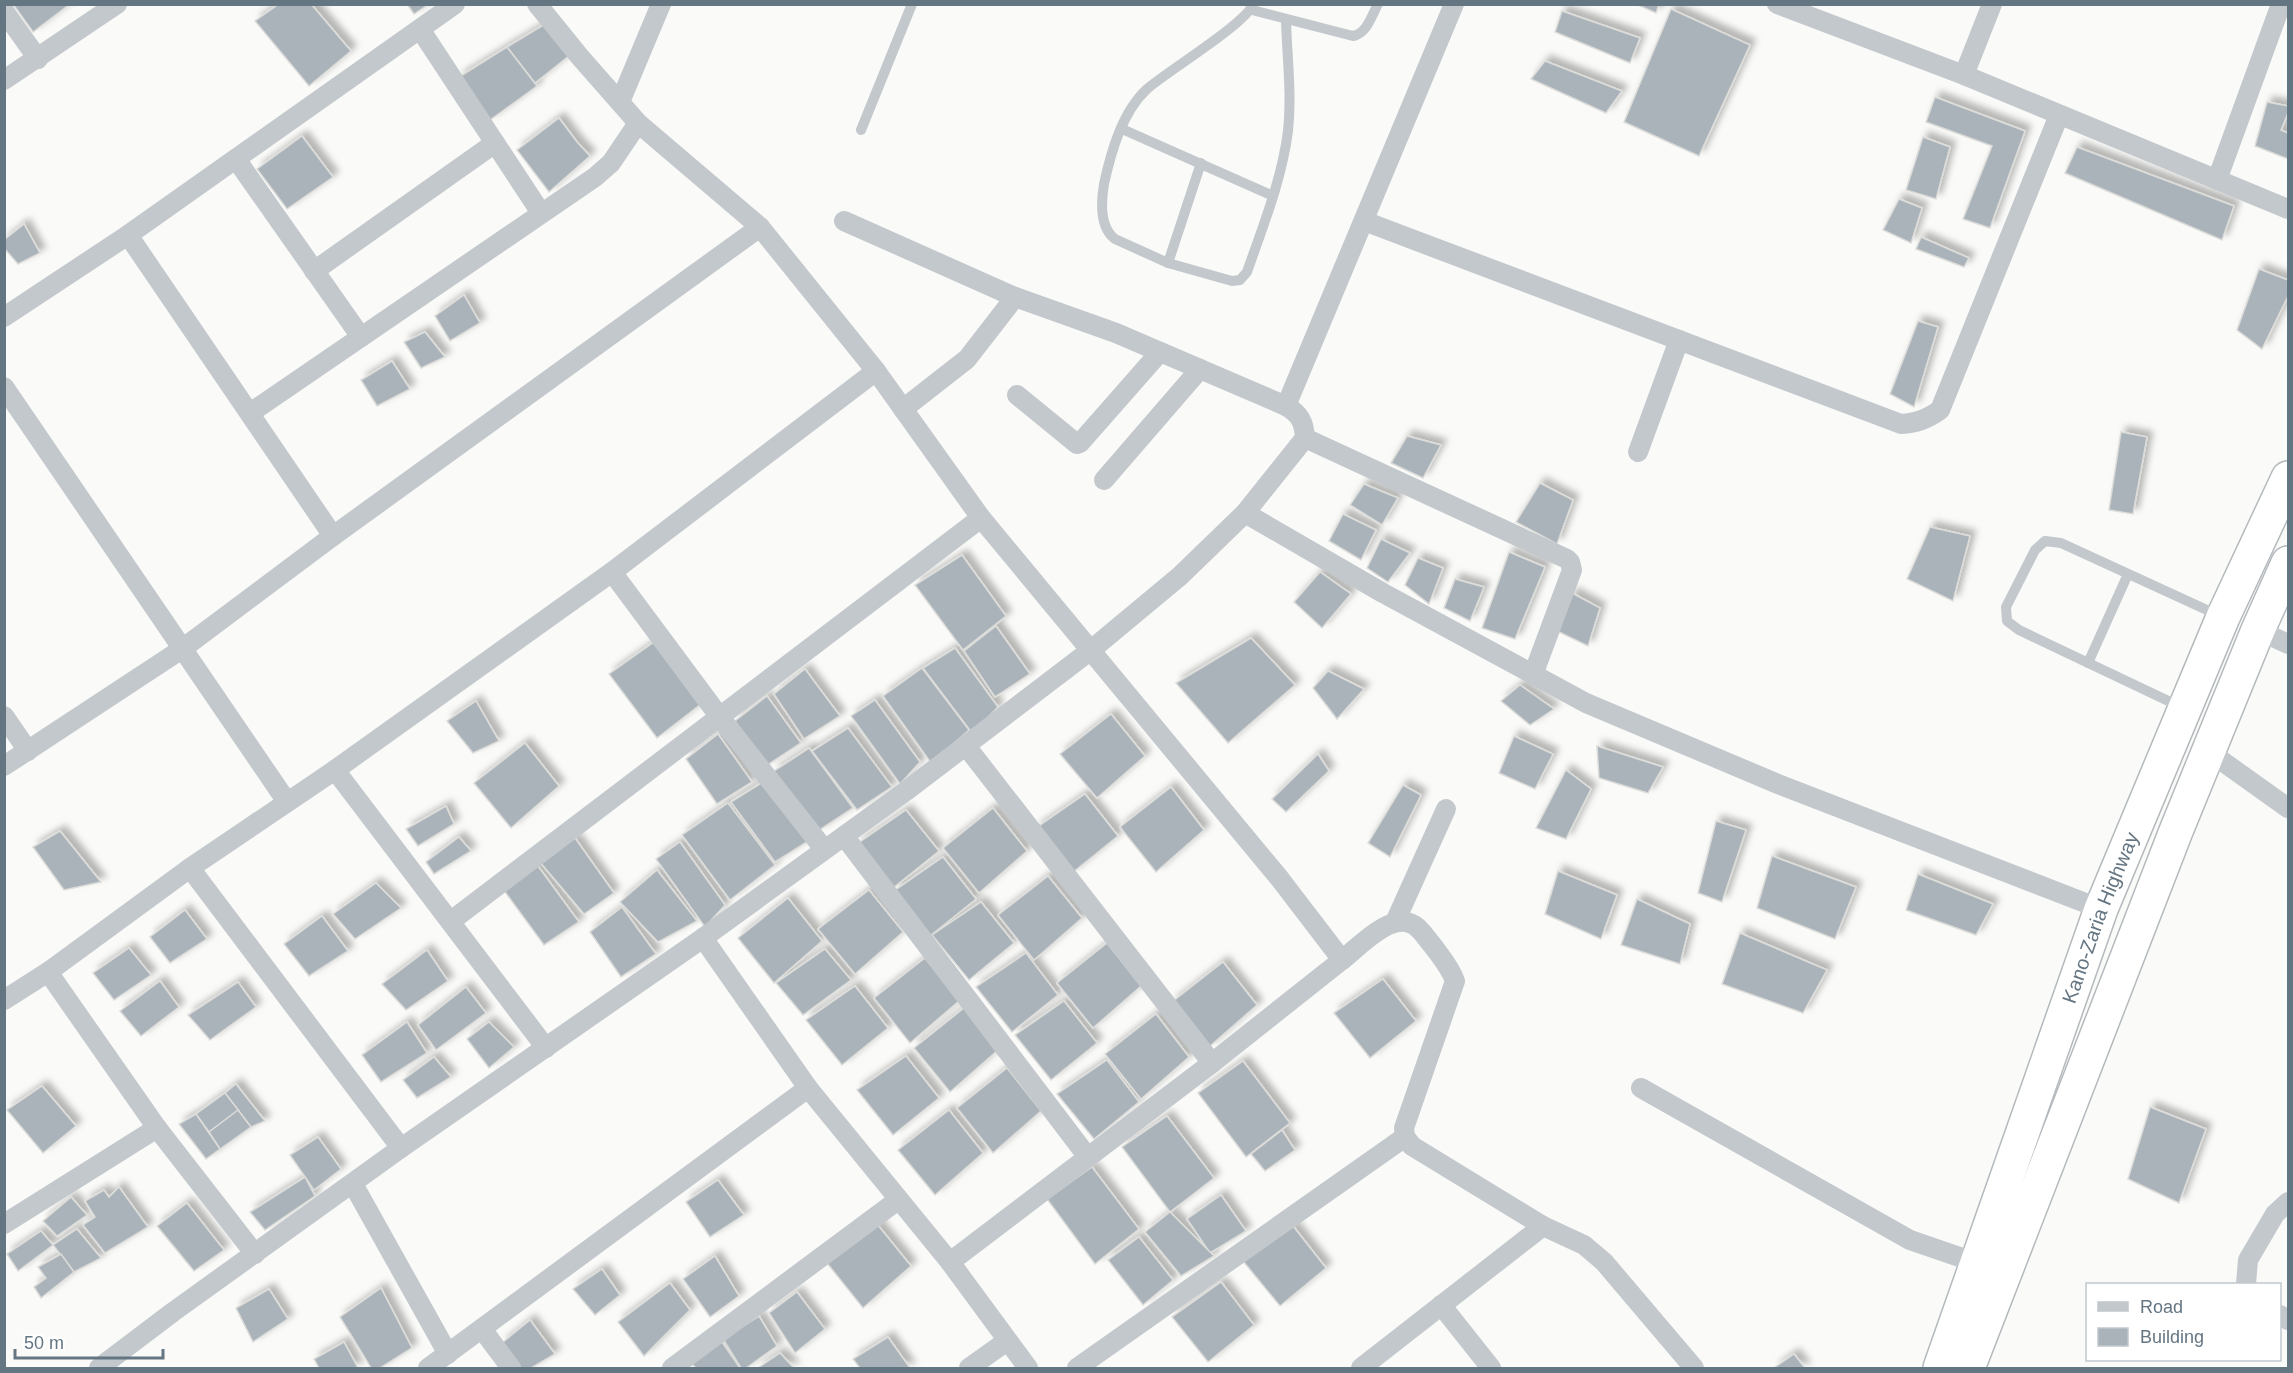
<svg xmlns="http://www.w3.org/2000/svg" width="2293" height="1373" viewBox="0 0 2293 1373" font-family="Helvetica,sans-serif">
	<defs>
		<filter id="shadow"><feDropShadow dx="5.5" dy="-5.5" stdDeviation="3" flood-color="#0004"/></filter>
	</defs>
	<rect width="100%" height="100%" fill="#fafaf8"/>
	<!-- building -->
	<g fill="#aab3b9" stroke="#dcdcda" stroke-width="1.5" filter="url(#shadow)">
		<polygon points="13,4 70,4 33,32"/>
		<polygon points="279,4 311,4 351,51 309,86 255,21"/>
		<polygon points="407,4 429,4 414,14"/>
		<polygon points="1636,4 1659,4 1656,13"/>
		<polygon points="1671,9 1750,45 1699,156 1624,122"/>
		<polygon points="1562,11 1640,38 1630,63 1555,32"/>
		<polygon points="545,24 570,55 535,83 507,47"/>
		<polygon points="507,47 537,86 490,120 459,77"/>
		<polygon points="1545,61 1622,91 1606,113 1531,79"/>
		<polygon points="1935,97 2025,131 1990,228 1963,219 1992,146 1926,122"/>
		<polygon points="2267,102 2288,106 2288,113 2281,130 2288,133 2288,159 2255,146"/>
		<polygon points="559,118 577,142 590,156 549,192 517,150"/>
		<polygon points="302,136 333,177 287,209 257,169"/>
		<polygon points="1923,137 1950,147 1936,199 1906,190"/>
		<polygon points="2077,147 2234,206 2222,240 2065,173"/>
		<polygon points="1899,199 1922,208 1911,243 1883,230"/>
		<polygon points="24,224 40,253 18,264 4,248 4,240"/>
		<polygon points="1921,237 1969,258 1964,267 1916,249"/>
		<polygon points="2259,269 2288,280 2288,296 2262,349 2237,330"/>
		<polygon points="464,295 480,323 450,341 435,316"/>
		<polygon points="1918,321 1938,327 1914,407 1890,394"/>
		<polygon points="425,332 445,357 421,368 404,342"/>
		<polygon points="392,361 410,389 377,406 361,380"/>
		<polygon points="2121,432 2147,437 2133,514 2109,510"/>
		<polygon points="1407,436 1441,445 1423,478 1391,463"/>
		<polygon points="1540,483 1573,500 1557,544 1516,522"/>
		<polygon points="1364,484 1398,498 1382,525 1350,505"/>
		<polygon points="1343,514 1376,530 1361,560 1329,541"/>
		<polygon points="1930,527 1970,536 1953,601 1907,579"/>
		<polygon points="1381,539 1410,553 1388,582 1367,568"/>
		<polygon points="1509,552 1545,567 1515,639 1482,628"/>
		<polygon points="962,555 1006,616 963,650 915,585"/>
		<polygon points="1418,558 1443,568 1429,604 1405,585"/>
		<polygon points="1320,572 1351,594 1322,628 1294,602"/>
		<polygon points="1455,579 1484,587 1470,621 1444,608"/>
		<polygon points="1572,593 1600,608 1588,646 1557,631"/>
		<polygon points="996,626 1030,674 995,697 964,651"/>
		<polygon points="1251,638 1295,685 1228,743 1176,683"/>
		<polygon points="654,642 701,704 657,738 609,674"/>
		<polygon points="955,648 998,707 972,733 923,668"/>
		<polygon points="922,668 969,730 931,763 883,696"/>
		<polygon points="805,669 840,716 804,739 774,694"/>
		<polygon points="1328,671 1364,689 1337,719 1313,688"/>
		<polygon points="1520,685 1554,709 1530,725 1501,701"/>
		<polygon points="767,696 801,743 766,766 735,721"/>
		<polygon points="875,700 920,762 900,784 851,716"/>
		<polygon points="476,701 499,741 473,753 447,721"/>
		<polygon points="1111,714 1145,756 1097,798 1060,754"/>
		<polygon points="848,728 892,787 857,810 812,751"/>
		<polygon points="718,734 752,782 717,804 686,759"/>
		<polygon points="1514,736 1553,754 1535,789 1499,773"/>
		<polygon points="525,743 559,786 511,828 474,783"/>
		<polygon points="1597,746 1663,767 1648,793 1599,778"/>
		<polygon points="809,748 853,808 818,831 774,771"/>
		<polygon points="1318,754 1329,771 1286,812 1272,799"/>
		<polygon points="1566,770 1591,789 1566,839 1536,828"/>
		<polygon points="766,780 810,840 775,862 731,802"/>
		<polygon points="1403,785 1421,795 1390,857 1368,843"/>
		<polygon points="1171,787 1204,830 1156,872 1120,827"/>
		<polygon points="1085,794 1118,836 1072,873 1036,828"/>
		<polygon points="728,803 775,865 730,900 682,835"/>
		<polygon points="446,806 454,824 418,846 406,829"/>
		<polygon points="993,808 1027,851 979,893 943,848"/>
		<polygon points="906,810 939,851 893,888 857,844"/>
		<polygon points="1716,821 1746,830 1722,902 1698,893"/>
		<polygon points="60,831 101,882 64,890 33,847"/>
		<polygon points="459,837 471,851 434,874 426,862"/>
		<polygon points="575,838 614,893 584,914 539,861"/>
		<polygon points="680,842 725,905 705,927 656,859"/>
		<polygon points="1772,856 1856,887 1835,939 1757,908"/>
		<polygon points="943,857 976,899 930,936 894,891"/>
		<polygon points="535,862 579,922 544,945 500,885"/>
		<polygon points="657,870 697,921 658,942 620,902"/>
		<polygon points="1558,871 1617,895 1601,939 1545,914"/>
		<polygon points="1918,874 1993,904 1976,935 1906,910"/>
		<polygon points="1048,876 1082,918 1034,960 998,915"/>
		<polygon points="376,883 401,908 355,939 333,914"/>
		<polygon points="869,890 903,932 855,974 818,929"/>
		<polygon points="788,898 822,941 774,983 738,938"/>
		<polygon points="1637,899 1690,924 1680,964 1621,945"/>
		<polygon points="981,902 1014,943 969,980 932,935"/>
		<polygon points="622,907 656,954 621,977 590,932"/>
		<polygon points="185,910 207,939 170,963 150,937"/>
		<polygon points="322,916 348,951 309,976 284,944"/>
		<polygon points="1740,933 1827,970 1803,1013 1722,984"/>
		<polygon points="1107,943 1141,986 1093,1028 1057,983"/>
		<polygon points="129,948 151,975 114,1000 93,973"/>
		<polygon points="825,949 851,980 803,1015 776,983"/>
		<polygon points="427,950 448,981 406,1010 382,984"/>
		<polygon points="1026,953 1058,995 1012,1032 976,987"/>
		<polygon points="925,958 959,1001 910,1043 874,998"/>
		<polygon points="1223,962 1257,1005 1209,1047 1172,1002"/>
		<polygon points="1383,979 1416,1021 1370,1058 1334,1013"/>
		<polygon points="160,981 179,1007 141,1036 120,1011"/>
		<polygon points="238,982 256,1007 210,1040 188,1015"/>
		<polygon points="855,986 888,1028 842,1065 806,1020"/>
		<polygon points="466,987 486,1013 436,1050 418,1025"/>
		<polygon points="1064,1001 1097,1043 1051,1080 1015,1035"/>
		<polygon points="964,1008 998,1050 950,1092 914,1048"/>
		<polygon points="1156,1014 1189,1057 1141,1099 1105,1054"/>
		<polygon points="407,1022 427,1053 381,1082 362,1055"/>
		<polygon points="489,1022 514,1047 489,1068 467,1039"/>
		<polygon points="906,1056 939,1098 893,1135 857,1090"/>
		<polygon points="434,1057 451,1077 417,1098 403,1080"/>
		<polygon points="1107,1060 1139,1102 1094,1139 1057,1094"/>
		<polygon points="1243,1061 1290,1123 1246,1157 1198,1093"/>
		<polygon points="1007,1068 1041,1111 993,1153 957,1108"/>
		<polygon points="236,1084 265,1121 251,1127 225,1093"/>
		<polygon points="42,1086 76,1126 43,1153 7,1110"/>
		<polygon points="225,1093 239,1111 209,1132 196,1114"/>
		<polygon points="2150,1107 2206,1129 2179,1203 2128,1179"/>
		<polygon points="238,1110 251,1127 220,1149 209,1132"/>
		<polygon points="949,1110 983,1153 935,1195 898,1150"/>
		<polygon points="196,1114 220,1149 206,1159 179,1124"/>
		<polygon points="1167,1116 1214,1178 1170,1212 1122,1147"/>
		<polygon points="1282,1130 1295,1150 1265,1171 1251,1154"/>
		<polygon points="318,1137 341,1169 314,1190 290,1155"/>
		<polygon points="1092,1167 1139,1229 1095,1264 1047,1199"/>
		<polygon points="305,1177 315,1196 265,1230 250,1212"/>
		<polygon points="718,1180 744,1215 710,1237 686,1202"/>
		<polygon points="119,1187 148,1227 105,1253 83,1225 95,1217 85,1201 104,1190 109,1197"/>
		<polygon points="1221,1195 1246,1231 1210,1253 1187,1219"/>
		<polygon points="71,1197 87,1215 57,1236 43,1221"/>
		<polygon points="187,1203 224,1250 194,1271 157,1226"/>
		<polygon points="1170,1212 1214,1256 1181,1276 1145,1232"/>
		<polygon points="877,1224 911,1266 863,1308 827,1263"/>
		<polygon points="1293,1226 1326,1268 1280,1306 1243,1261"/>
		<polygon points="77,1229 101,1258 74,1272 53,1245"/>
		<polygon points="41,1231 53,1245 18,1271 7,1254"/>
		<polygon points="1139,1237 1173,1280 1143,1305 1108,1260"/>
		<polygon points="61,1254 74,1272 41,1298 34,1287 46,1278 38,1267"/>
		<polygon points="715,1256 739,1296 710,1317 683,1279"/>
		<polygon points="602,1269 620,1295 595,1315 573,1289"/>
		<polygon points="1221,1282 1254,1325 1208,1362 1172,1317"/>
		<polygon points="670,1283 690,1310 644,1356 618,1322"/>
		<polygon points="381,1288 412,1348 380,1368 371,1368 340,1317"/>
		<polygon points="269,1289 288,1319 253,1342 236,1308"/>
		<polygon points="797,1292 825,1329 795,1353 769,1313"/>
		<polygon points="759,1316 777,1346 746,1368 741,1368 723,1339"/>
		<polygon points="530,1320 555,1354 531,1368 521,1368 502,1343"/>
		<polygon points="888,1337 910,1368 860,1368 853,1359"/>
		<polygon points="344,1342 358,1368 319,1368 314,1359"/>
		<polygon points="722,1342 740,1368 696,1368 692,1364"/>
		<polygon points="780,1353 794,1368 758,1368"/>
		<polygon points="1794,1354 1805,1368 1774,1368"/>
	</g>
	<g fill="none" stroke-linecap="round" stroke-linejoin="round">
		<!-- highway casing -->
		<g stroke="#b4b9bd" stroke-width="36">
			<g id="highway">
				<path id="s1" d="M1940,1368L2101,909L2223,617L2288,478"/>
				<polyline points="1968,1368 2176,831 2258,630 2288,563"/>
			</g>
		</g>
		<!-- lane -->
		<g stroke="#c3c8cc" stroke-width="10">
			<path d="M1253,4C1247,23 1166,72 1147,89C1122,112 1111,152 1104,184C1101,202 1099,227 1115,239L1168,263L1232,281L1240,280L1247,272C1263,226 1282,179 1288,131C1292,94 1287,57 1286,20"/>
			<path d="M1252,10L1353,36C1367,33 1371,17 1378,4"/>
			<polyline points="1122,129 1273,196"/>
			<polyline points="861,130 912,4"/>
			<polyline points="1168,263 1201,163"/>
			<polyline points="2088,663 2128,574"/>
			<polyline points="2181,707 2019,630 2007,621 2006,607 2035,550 2045,541 2061,543 2220,616"/>
		</g>
		<!-- street -->
		<g stroke="#c3c8cc" stroke-width="20">
			<path d="M537,4L580,57L638,123L760,227L876,371L981,518L1280,879L1342,960C1359,947 1391,911 1414,925C1421,929 1427,939 1433,946C1441,957 1450,967 1455,981L1404,1128L1405,1137L1412,1146L1543,1226L1584,1245L1604,1262L1694,1368"/>
			<polyline points="1777,4 1964,75 2288,209"/>
			<polyline points="4,11 38,59"/>
			<polyline points="420,29 541,213"/>
			<polyline points="1964,75 1992,4"/>
			<polyline points="4,80 117,4"/>
			<polyline points="620,102 661,4"/>
			<polyline points="236,159 361,337"/>
			<polyline points="2217,180 2281,4"/>
			<path d="M1364,221L1901,424C1917,423 1927,419 1940,410L2059,115"/>
			<polyline points="128,235 333,536"/>
			<polyline points="314,271 495,143"/>
			<polyline points="4,317 128,235 455,4"/>
			<polyline points="4,387 287,802"/>
			<polyline points="1017,395 1077,444 1080,443 1160,352"/>
			<polyline points="1286,406 1454,4"/>
			<polyline points="903,409 967,359 1015,297"/>
			<polyline points="250,413 595,177 611,163 638,123"/>
			<polyline points="1305,438 1567,559 1570,562 1572,570 1533,675"/>
			<polyline points="1638,452 1679,340"/>
			<polyline points="1104,480 1200,369"/>
			<polyline points="1245,513 1383,593 1586,703 1778,784 2101,909"/>
			<polyline points="612,572 719,716 824,849"/>
			<polyline points="2258,630 2288,644"/>
			<polyline points="4,716 28,751"/>
			<polyline points="966,746 1212,1063"/>
			<polyline points="2208,751 2288,808"/>
			<polyline points="4,766 182,649 333,536 760,227"/>
			<polyline points="335,770 546,1048"/>
			<polyline points="844,836 1087,1156"/>
			<polyline points="190,868 401,1148"/>
			<polyline points="451,921 981,518"/>
			<polyline points="1395,922 1446,809"/>
			<polyline points="703,938 808,1088 950,1262 1028,1368"/>
			<polyline points="48,972 157,1128 255,1254"/>
			<polyline points="4,1000 48,972 190,868 335,770 612,572 876,371"/>
			<polyline points="1641,1088 1910,1240 1977,1263"/>
			<polyline points="353,1184 448,1354"/>
			<polyline points="4,1224 157,1128"/>
			<polyline points="950,1262 1212,1063 1342,960"/>
			<polyline points="2246,1284 2248,1260 2275,1214 2288,1202"/>
			<polyline points="1441,1305 1491,1368"/>
			<polyline points="2280,1315 2288,1320"/>
			<polyline points="482,1329 511,1368"/>
			<path d="M99,1368L173,1312L401,1148L703,938L906,791L1091,650L1180,576L1245,513L1305,438C1304,422 1300,414 1286,406L1116,333L1015,297L844,221"/>
			<polyline points="428,1368 808,1088"/>
			<polyline points="672,1368 898,1200"/>
			<polyline points="969,1368 1007,1341"/>
			<polyline points="1077,1368 1405,1137"/>
			<polyline points="1361,1368 1543,1226"/>
		</g>
		<!-- highway -->
		<use href="#highway" stroke="#fff" stroke-width="33"/>
	</g>
	<g text-anchor="middle" stroke-width="6" stroke-linejoin="round" paint-order="stroke">
		<!-- street labels -->
		<g font-size="20" fill="#657683" stroke="#fff">
			<text dy="7" stroke="none"><textPath href="#s1" startOffset="478">Kano-Zaria Highway</textPath></text>
		</g>
	</g>
	<!-- border -->
	<rect width="2293" height="1373" fill="none" stroke="#657683" stroke-width="12"/>
	<!-- legend -->
	<rect x="2086" y="1283" width="195" height="78" fill="#ffffff" stroke="#c1c8cd" stroke-width="1.5"/>
	<rect x="2098" y="1302" width="30" height="9" fill="#c3c8cc" stroke="#c1c8cd" stroke-width="1.5"/>
	<text x="2140" y="1313" font-size="18" fill="#657683">Road</text>
	<rect x="2098" y="1328" width="30" height="18" fill="#aab3b9" stroke="#c1c8cd" stroke-width="1.5"/>
	<text x="2140" y="1343" font-size="18" fill="#657683">Building</text>
	<!-- scale -->
	<path d="M15 1349v9h148v-9" fill="none" stroke="#657683" stroke-width="3"/>
	<text x="24" y="1349" font-size="18" fill="#657683" stroke="#ffffff" stroke-width="4.5" paint-order="stroke">50 m</text>
</svg>
